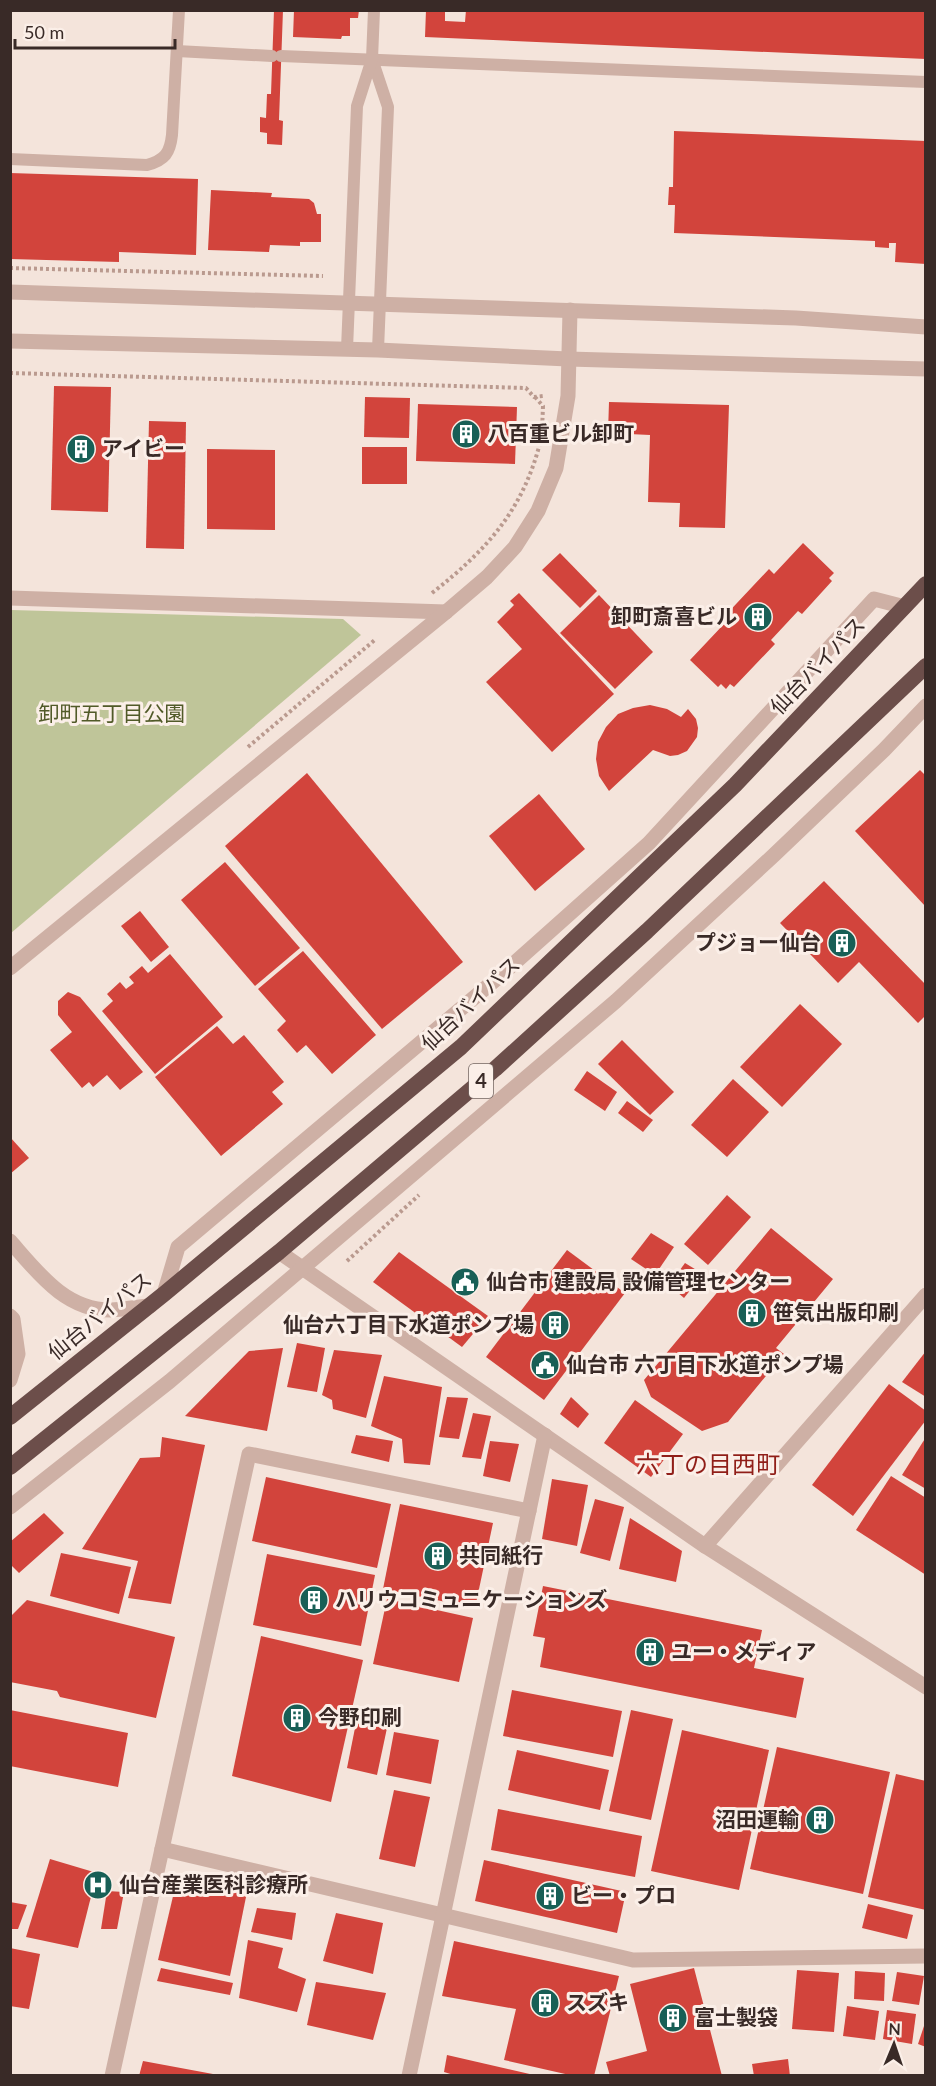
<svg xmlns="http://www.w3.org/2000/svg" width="936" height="2086" viewBox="0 0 936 2086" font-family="Lato,'Noto Sans JP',sans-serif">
	<rect width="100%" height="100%" fill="#f4e4db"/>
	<!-- green -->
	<polygon fill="#bfc599" points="11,610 343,619 361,635 11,933"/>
	<!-- building -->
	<g fill="#d2443c">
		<polygon points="274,10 283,10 279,120 283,121 282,145 267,144 267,133 260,132 260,117 266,118 267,94 271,94"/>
		<polygon points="294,10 359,10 358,18 350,18 350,36 342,36 341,39 293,37"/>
		<polygon points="426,10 445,10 445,21 465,22 466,10 926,10 926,59 425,37"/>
		<polygon points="674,131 926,141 926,264 895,262 896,243 889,243 889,248 875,247 875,241 674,233 675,205 668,205 669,187 673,187"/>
		<polygon points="10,173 198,179 196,255 119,252 119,262 10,259"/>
		<polygon points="211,190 272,193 271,197 309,199 314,203 317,214 321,214 321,242 300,242 300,246 270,245 269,252 208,250"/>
		<polygon points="54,386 111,387 108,512 51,510"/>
		<polygon points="365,397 410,398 409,438 364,437"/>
		<polygon points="609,402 729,405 725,528 679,527 680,503 648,502 650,435 608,433"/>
		<polygon points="418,404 517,407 515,464 416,461"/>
		<polygon points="149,421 186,422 184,549 146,548"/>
		<rect x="362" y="447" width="45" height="37"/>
		<polygon points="207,449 275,450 275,530 207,529"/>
		<polygon points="803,543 834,573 829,578 832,581 802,614 798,611 771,640 775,644 734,687 730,684 726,689 721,684 718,687 690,660 724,624 721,620 769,569 774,574"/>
		<polygon points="560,553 597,591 580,608 542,570"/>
		<polygon points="519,593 614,694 552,752 486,682 522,649 497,622 514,605 510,601"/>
		<polygon points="599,595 653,652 615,689 560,633"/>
		<polygon points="650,705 667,709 681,717 688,709 696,719 698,728 697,737 687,751 678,755 670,756 653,750 609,791 599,776 596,759 598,742 606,727 618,714 633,708"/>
		<polygon points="920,770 926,776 926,907 855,831"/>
		<polygon points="307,773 463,962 382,1029 225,846"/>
		<polygon points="539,794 585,849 535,891 489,836"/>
		<polygon points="225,862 300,948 255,986 181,900"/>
		<polygon points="824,881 926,985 926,1015 918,1023 859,962 838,983 780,923"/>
		<polygon points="140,911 169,947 151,962 121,926"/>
		<polygon points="303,951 376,1035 332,1074 306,1045 297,1053 277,1030 286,1021 258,989"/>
		<polygon points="170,954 223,1017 155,1074 102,1011 113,1001 107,994 120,982 126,989 134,983 129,977 142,966 148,973"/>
		<polygon points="68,992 80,997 143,1072 120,1090 107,1075 93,1087 89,1082 82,1088 50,1050 72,1032 58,1015 58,1001"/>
		<polygon points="800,1004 842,1044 782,1107 740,1067"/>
		<polygon points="217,1026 233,1044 244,1035 284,1082 272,1092 283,1104 221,1156 155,1077"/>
		<polygon points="622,1040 674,1092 650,1115 598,1064"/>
		<polygon points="587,1071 617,1092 605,1111 574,1090"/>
		<polygon points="733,1079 769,1112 727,1157 691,1125"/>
		<polygon points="627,1101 653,1120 643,1132 618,1113"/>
		<polygon points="10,1137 29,1158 10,1174"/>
		<polygon points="727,1195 751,1217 708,1265 684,1244"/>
		<polygon points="771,1228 833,1279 776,1348 784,1354 728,1422 702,1431 651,1397 644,1380"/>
		<polygon points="651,1233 674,1247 655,1275 631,1259"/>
		<polygon points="567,1250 625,1293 544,1400 486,1357"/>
		<polygon points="399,1252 488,1316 462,1347 373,1282"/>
		<polygon points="685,1263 703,1274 684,1298 669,1285"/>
		<polygon points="297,1343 325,1348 317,1392 287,1387"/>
		<polygon points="283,1348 267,1431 185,1416 249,1351"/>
		<polygon points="334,1350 382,1355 366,1418 333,1409 332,1400 322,1395"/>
		<polygon points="926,1351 926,1397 902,1382"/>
		<polygon points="384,1376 442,1387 430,1465 404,1463 402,1439 371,1426"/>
		<polygon points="889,1384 926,1411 926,1420 853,1516 812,1485"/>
		<polygon points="447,1397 468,1398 459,1439 439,1437"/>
		<polygon points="571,1397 589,1414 578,1428 560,1414"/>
		<polygon points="635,1400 683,1434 651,1477 604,1443"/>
		<polygon points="473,1413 491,1416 481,1459 462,1457"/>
		<polygon points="356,1435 393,1441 389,1462 351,1453"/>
		<polygon points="162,1437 205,1445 171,1604 128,1598 138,1561 82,1549 140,1458 160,1457"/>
		<polygon points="926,1437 926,1489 902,1475"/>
		<polygon points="490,1441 519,1444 510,1482 483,1476"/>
		<polygon points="891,1476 926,1498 926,1575 856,1530"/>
		<polygon points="266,1477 391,1504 377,1568 252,1541"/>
		<polygon points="552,1479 588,1485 577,1546 542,1539"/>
		<polygon points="595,1499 624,1507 610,1561 580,1553"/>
		<polygon points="400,1504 493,1523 475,1608 383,1589"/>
		<polygon points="44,1513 64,1533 19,1573 10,1564 10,1542"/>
		<polygon points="630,1518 682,1551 676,1582 619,1569"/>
		<polygon points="61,1553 131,1567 119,1614 50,1596"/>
		<polygon points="267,1554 375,1575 361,1646 253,1625"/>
		<polygon points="543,1586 762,1630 754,1668 804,1678 796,1718 540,1667 545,1638 533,1636"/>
		<polygon points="387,1599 473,1618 459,1682 373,1664"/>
		<polygon points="27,1600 175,1637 156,1718 60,1697 57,1691 10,1682 10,1617"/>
		<polygon points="261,1636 363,1660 331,1802 232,1776"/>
		<polygon points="512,1690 622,1711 613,1757 503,1736"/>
		<polygon points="10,1710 128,1733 118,1787 10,1766"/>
		<polygon points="631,1710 673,1719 651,1820 609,1811"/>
		<polygon points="356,1723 387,1728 377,1775 347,1768"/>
		<polygon points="682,1730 769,1750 739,1890 651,1871"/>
		<polygon points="394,1732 439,1740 431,1784 386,1775"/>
		<polygon points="777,1747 890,1772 863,1894 750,1869"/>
		<polygon points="517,1750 609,1770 600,1810 508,1790"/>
		<polygon points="896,1774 926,1781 926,1910 868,1897"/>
		<polygon points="394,1790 430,1797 415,1867 379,1859"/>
		<polygon points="498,1809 642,1836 635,1877 491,1850"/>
		<polygon points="50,1859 97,1873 78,1948 26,1937"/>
		<polygon points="484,1860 626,1892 617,1933 475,1901"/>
		<polygon points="178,1875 247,1892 230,1976 158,1960"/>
		<polygon points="107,1891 124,1892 117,1929 101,1929"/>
		<polygon points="10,1902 27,1905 18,1929 10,1929"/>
		<polygon points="868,1904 913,1915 907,1939 862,1928"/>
		<polygon points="257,1908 296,1913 292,1940 251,1932"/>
		<polygon points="336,1913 383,1923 373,1974 323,1961"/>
		<polygon points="248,1940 283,1948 278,1968 306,1979 297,2012 239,1998"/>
		<polygon points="454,1941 619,1976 594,2076 574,2076 504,2060 516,2009 442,1996"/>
		<polygon points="10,1948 40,1954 29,2009 10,2006"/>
		<polygon points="161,1968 233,1983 230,1995 157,1981"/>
		<polygon points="694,1968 722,2076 610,2076 606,2062 647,2051 630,1984"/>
		<polygon points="797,1970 839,1973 834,2032 792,2029"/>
		<polygon points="855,1971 885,1973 884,2001 854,1999"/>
		<polygon points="897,1972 924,1976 919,2005 892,2001"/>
		<polygon points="316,1982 386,1993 373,2040 307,2025"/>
		<polygon points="847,2006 879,2011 875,2040 843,2036"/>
		<polygon points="887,2010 916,2014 912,2044 883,2039"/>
		<polygon points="926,2020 926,2047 918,2044"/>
		<polygon points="447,2055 534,2075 534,2076 457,2076 444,2072"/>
		<polygon points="788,2059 790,2076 754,2076 752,2064"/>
		<polygon points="143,2061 213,2074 212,2076 139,2076"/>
	</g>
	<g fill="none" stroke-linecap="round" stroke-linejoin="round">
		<!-- path -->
		<g stroke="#ba9a8f" stroke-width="4" stroke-dasharray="3 3" stroke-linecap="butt">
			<polyline points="10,268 323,276"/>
			<polyline points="10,373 526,388 534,397 543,396"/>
			<polyline points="535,397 543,406 542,431"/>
			<path d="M432,593C488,549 524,509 541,439"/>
			<polyline points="248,747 376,639"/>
			<polyline points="347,1261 419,1195"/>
		</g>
		<!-- service -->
		<g stroke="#ceb0a5" stroke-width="12">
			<polyline points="177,51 272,56"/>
			<polyline points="281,56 926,82"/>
			<polyline points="372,59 388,107 378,350"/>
			<path d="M10,159L147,165C165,160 170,153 172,135L179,10"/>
			<polyline points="347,349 357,106 372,59 374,10"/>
		</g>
		<!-- minor -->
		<g stroke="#ceb0a5" stroke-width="15">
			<polyline points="10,598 446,612"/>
			<polyline points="279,1252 705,1546 926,1687"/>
			<polyline points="164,1294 178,1247 501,975 649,843 874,599 905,607"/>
			<polyline points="10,1507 170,1381 616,1001 774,855 884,750 926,706"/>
			<polyline points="162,1849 633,1960 926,1956"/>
			<polyline points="112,2076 249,1454 529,1511"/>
			<polyline points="409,2076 545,1435"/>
		</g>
		<!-- tertiary -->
		<g stroke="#ceb0a5" stroke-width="15">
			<polyline points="10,292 796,318 926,327"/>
			<polyline points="10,341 378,350 568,359 926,369"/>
			<polyline points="10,968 446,612 487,577 515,547 538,511 556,468 568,396 570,310"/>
			<path d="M10,1241C38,1273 66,1311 112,1310C124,1309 137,1307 150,1306"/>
			<polyline points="10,1316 13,1319 18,1354 10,1380"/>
			<polyline points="705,1546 926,1295"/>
		</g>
		<!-- trunk -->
		<g stroke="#6c4e4a" stroke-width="16">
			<polyline points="10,1417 164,1294 461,1047 735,785 926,584"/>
			<polyline points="10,1467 279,1252 495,1069 647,931 926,666"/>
		</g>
	</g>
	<!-- icons -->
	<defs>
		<g id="building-disc" transform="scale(1.5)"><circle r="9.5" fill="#185f56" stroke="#fbefe8"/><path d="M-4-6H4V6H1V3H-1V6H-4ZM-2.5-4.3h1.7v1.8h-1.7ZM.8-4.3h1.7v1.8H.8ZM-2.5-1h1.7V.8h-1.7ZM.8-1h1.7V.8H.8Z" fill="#fff"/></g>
		<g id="civic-disc" transform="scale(1.5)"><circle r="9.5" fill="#185f56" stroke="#fbefe8"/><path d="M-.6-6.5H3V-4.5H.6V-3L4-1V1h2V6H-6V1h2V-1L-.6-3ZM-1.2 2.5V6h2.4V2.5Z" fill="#fff"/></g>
		<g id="hospital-disc" transform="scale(1.5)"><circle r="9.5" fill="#185f56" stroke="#fbefe8"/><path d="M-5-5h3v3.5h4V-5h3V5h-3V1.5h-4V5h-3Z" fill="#fff"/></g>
	</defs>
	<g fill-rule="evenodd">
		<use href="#building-disc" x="466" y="434"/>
		<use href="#building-disc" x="81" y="449"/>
		<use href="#building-disc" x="758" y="617"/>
		<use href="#building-disc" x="842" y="943"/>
		<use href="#civic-disc" x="465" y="1282"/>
		<use href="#building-disc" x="752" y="1313"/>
		<use href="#building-disc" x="555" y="1325"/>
		<use href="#civic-disc" x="545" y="1365"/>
		<use href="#building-disc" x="438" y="1556"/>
		<use href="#building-disc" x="314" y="1600"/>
		<use href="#building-disc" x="650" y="1652"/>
		<use href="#building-disc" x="297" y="1718"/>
		<use href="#building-disc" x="820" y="1820"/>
		<use href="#hospital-disc" x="98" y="1885"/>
		<use href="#building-disc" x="550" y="1896"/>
		<use href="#building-disc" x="545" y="2003"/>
		<use href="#building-disc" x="673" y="2018"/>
	</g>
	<g text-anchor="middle" stroke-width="6" stroke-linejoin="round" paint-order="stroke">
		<!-- shield labels -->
		<rect fill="#fbefe8" stroke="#736561" stroke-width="1.5" x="469" y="1064" width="24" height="34" rx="4.5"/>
		<g font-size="20" font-weight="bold" fill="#392a27">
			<text x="481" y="1088">4</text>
		</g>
		<!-- poi labels -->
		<g font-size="21" font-weight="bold" fill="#392a27" stroke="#fbefe8" text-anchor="start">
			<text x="487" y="441">八百重ビル卸町</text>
			<text x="102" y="456">アイビー</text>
			<text x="737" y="624" text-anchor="end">卸町斎喜ビル</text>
			<text x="821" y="950" text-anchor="end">プジョー仙台</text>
			<text x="486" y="1289">仙台市 建設局 設備管理センター</text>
			<text x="773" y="1320">笹気出版印刷</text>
			<text x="534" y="1332" text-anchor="end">仙台六丁目下水道ポンプ場</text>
			<text x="566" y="1372">仙台市 六丁目下水道ポンプ場</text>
			<text x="459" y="1563">共同紙行</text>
			<text x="335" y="1607">ハリウコミュニケーションズ</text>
			<text x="671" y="1659">ユー・メディア</text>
			<text x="318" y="1725">今野印刷</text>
			<text x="799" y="1827" text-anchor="end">沼田運輸</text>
			<text x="119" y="1892">仙台産業医科診療所</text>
			<text x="571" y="1903">ビー・プロ</text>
			<text x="566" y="2010">スズキ</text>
			<text x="694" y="2025">富士製袋</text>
		</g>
		<!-- street labels -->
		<g font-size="21" fill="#392a27" stroke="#fbefe8">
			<text transform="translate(818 666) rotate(-46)" y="7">仙台バイパス</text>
			<text transform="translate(471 1004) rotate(-43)" y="7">仙台バイパス</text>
			<text transform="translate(100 1316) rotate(-39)" y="7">仙台バイパス</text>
		</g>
		<!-- park labels -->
		<g font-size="21" fill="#515a28" stroke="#fbefe8">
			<text x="112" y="721">卸町五丁目公園</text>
		</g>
		<!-- quarter labels -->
		<g font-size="24" fill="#901e18" stroke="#fbefe8">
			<text x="708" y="1473">六丁の目西町</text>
		</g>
	</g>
	<!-- border -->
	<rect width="936" height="2086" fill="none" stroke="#392a27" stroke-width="24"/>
	<!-- north arrow -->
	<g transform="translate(894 2044) rotate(2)" stroke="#fbefe8" stroke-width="4.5" paint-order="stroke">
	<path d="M0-4.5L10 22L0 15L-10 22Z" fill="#392a27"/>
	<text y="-9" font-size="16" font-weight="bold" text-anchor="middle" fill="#392a27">N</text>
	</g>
	<!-- scale -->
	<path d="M15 39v9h160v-9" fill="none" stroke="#392a27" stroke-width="3"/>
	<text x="24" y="39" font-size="18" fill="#392a27" stroke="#fbefe8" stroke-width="4.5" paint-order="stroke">50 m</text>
</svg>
